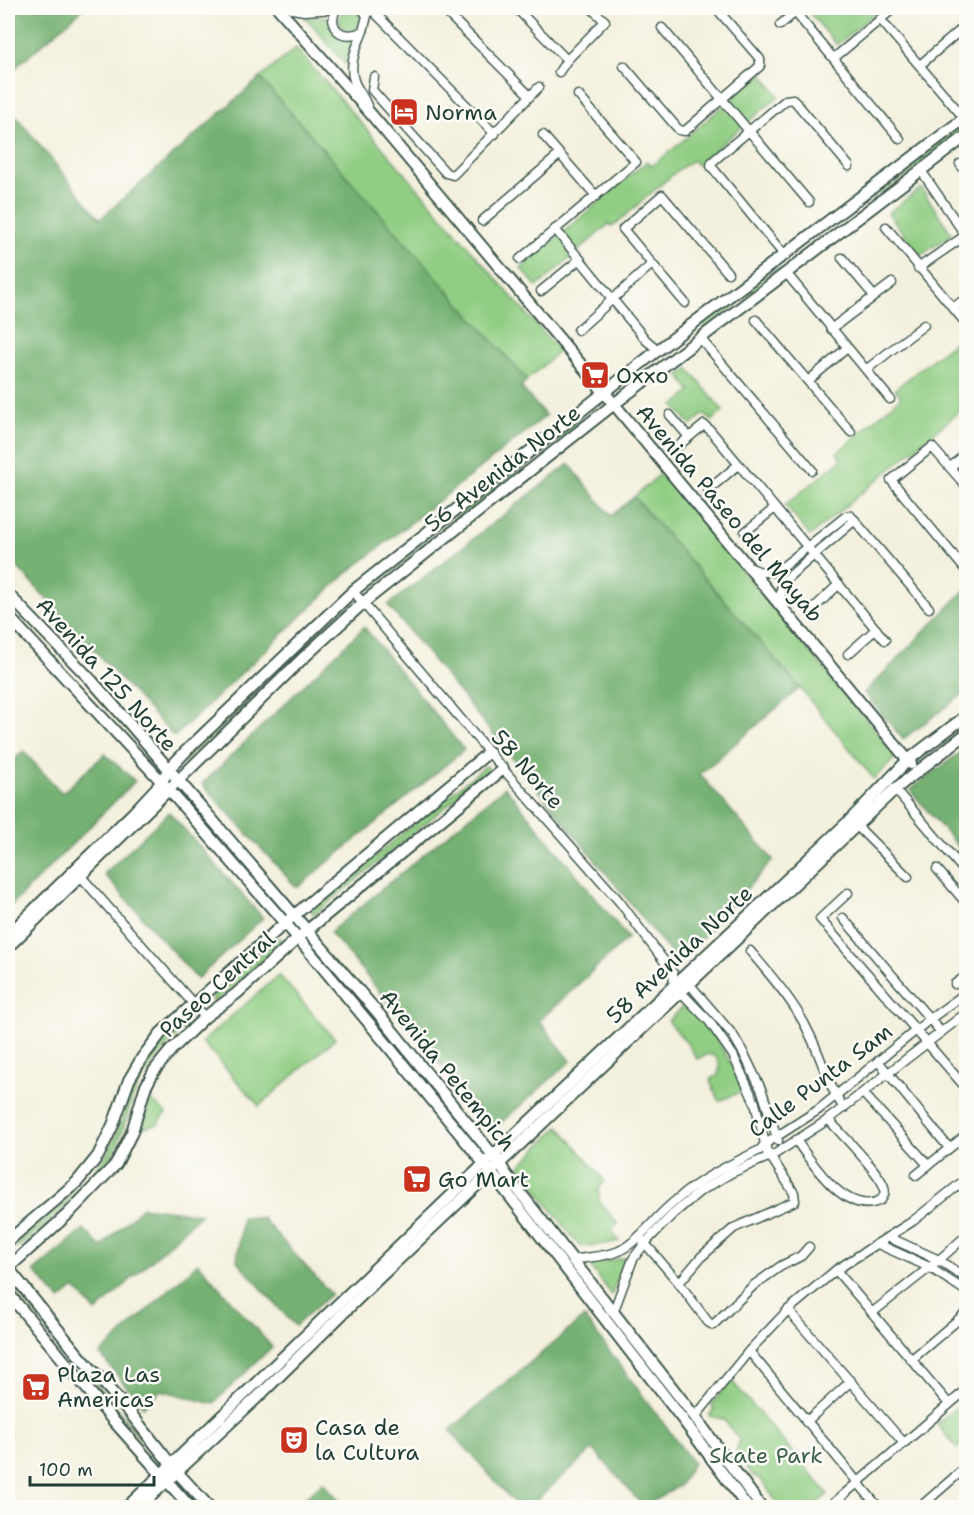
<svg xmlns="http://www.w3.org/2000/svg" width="974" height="1515" viewBox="0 0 974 1515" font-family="'Shantell Sans',sans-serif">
	<rect width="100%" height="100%" fill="#fdfcf7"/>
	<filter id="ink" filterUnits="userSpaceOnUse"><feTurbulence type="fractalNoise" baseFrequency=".0167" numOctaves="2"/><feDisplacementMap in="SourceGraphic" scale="12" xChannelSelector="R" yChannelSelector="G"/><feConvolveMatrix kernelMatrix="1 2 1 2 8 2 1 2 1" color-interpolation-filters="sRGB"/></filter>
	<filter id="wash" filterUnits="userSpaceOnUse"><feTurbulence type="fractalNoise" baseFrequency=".008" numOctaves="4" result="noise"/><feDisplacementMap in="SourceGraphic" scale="24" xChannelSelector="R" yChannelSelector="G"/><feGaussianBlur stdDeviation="1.35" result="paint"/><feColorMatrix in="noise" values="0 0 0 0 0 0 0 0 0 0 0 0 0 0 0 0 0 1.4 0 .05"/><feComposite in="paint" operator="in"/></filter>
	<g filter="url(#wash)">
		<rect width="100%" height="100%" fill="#f3f0dd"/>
		<!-- green -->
		<g fill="#91ce84" stroke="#58865c" stroke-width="1.5">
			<polygon points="812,8 881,8 837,45 808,11"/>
			<circle cx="350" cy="20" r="11"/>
			<path d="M305,17H329C332,32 337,38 352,41L346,65Z"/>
			<polygon points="296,48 559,351 527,380 260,78"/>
			<polygon points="761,73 779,96 697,165 693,160 678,170 612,227 609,224 537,287 521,268 647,161 651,166 666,155"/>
			<polygon points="958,128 963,128 964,133 874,200 873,195"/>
			<polygon points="921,188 952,234 920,256 888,213"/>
			<polygon points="777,268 781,271 705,329 703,326 705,322"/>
			<polygon points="966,333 966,406 810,536 785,505 842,459 837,453 901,397 895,389"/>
			<polygon points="688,368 723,411 712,421 704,414 691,425 674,406 691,391 679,376"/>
			<polygon points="581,418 584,421 370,589 368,587"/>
			<polygon points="661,473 892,750 895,758 874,779 800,688 634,497"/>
			<polygon points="348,606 350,608 185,764 183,762 187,757"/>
			<polygon points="487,766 489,771 315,914 312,913 312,908 484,767"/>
			<polygon points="278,938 282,939 282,943 216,1001 212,1001 212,996"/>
			<polygon points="279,975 335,1039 259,1106 202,1042"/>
			<polygon points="685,1004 690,1005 713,1032 746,1090 719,1101 710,1080 718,1075 720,1065 716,1057 709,1054 697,1059 687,1043 668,1021"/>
			<path d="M184,1021L189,1022L188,1026C164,1046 145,1069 133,1098C126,1117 123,1136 113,1154C91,1192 52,1220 18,1247H16L14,1245L16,1242C49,1215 86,1190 107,1153C118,1135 122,1116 129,1098C140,1066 160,1043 184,1021Z"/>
			<polygon points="151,1100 166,1113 158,1124 141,1128 149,1103"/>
			<polygon points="559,1126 605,1181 598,1190 600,1202 618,1224 611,1230 619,1241 605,1244 580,1247 519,1167"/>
			<polygon points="625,1258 612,1295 588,1264"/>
			<polygon points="11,1281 162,1463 161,1464 10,1283"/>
			<polygon points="731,1380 828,1494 814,1507 780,1507 760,1478 754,1477 736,1452 739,1439 723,1419 709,1416 714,1409 711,1405"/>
			<polygon points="966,1399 966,1440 957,1449 937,1424"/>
		</g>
		<!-- forest -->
		<g fill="#74b172" stroke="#4a7753" stroke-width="1.5">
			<polygon points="8,8 84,8 8,74"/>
			<polygon points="260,78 527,380 521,387 546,416 346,574 174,737 8,557 8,106 100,219"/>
			<polygon points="569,464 611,516 634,497 800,688 700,774 773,860 679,963 388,605"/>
			<polygon points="966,589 966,692 903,739 864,693"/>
			<polygon points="364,627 464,750 297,888 202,784"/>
			<polygon points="966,748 966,856 910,790"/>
			<polygon points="23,751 62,793 105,754 135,781 8,909 8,766"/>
			<polygon points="505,787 628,938 539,1021 571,1061 494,1129 330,932"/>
			<polygon points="169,812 263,918 197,979 104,874"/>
			<polygon points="142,1207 201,1214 96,1312 75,1288 60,1300 34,1271 84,1229 101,1247"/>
			<polygon points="242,1217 262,1218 331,1294 295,1326 237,1261"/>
			<polygon points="198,1263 272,1347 213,1404 161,1390 143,1407 100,1354"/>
			<polygon points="584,1317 693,1463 680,1485 644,1507 593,1449 538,1499 544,1507 518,1507 450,1430"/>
			<polygon points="323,1482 345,1507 295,1507"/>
		</g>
	</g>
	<g filter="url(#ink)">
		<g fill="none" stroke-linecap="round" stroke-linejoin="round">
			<!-- minor casing -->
			<g stroke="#3f584d" stroke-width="11">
				<g id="minor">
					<polyline points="287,8 304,11 335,9"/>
					<path d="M337,8C325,28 343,42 363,31L367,16L362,8"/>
					<polyline points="442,8 530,96"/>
					<polyline points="516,8 567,60 605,21 591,8"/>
					<polyline points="371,9 495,134"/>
					<polyline points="795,12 900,139"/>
					<polyline points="880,19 964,118"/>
					<polyline points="780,25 800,8"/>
					<polyline points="662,28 809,202"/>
					<path d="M363,31C356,48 346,69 357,87C362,96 367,102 369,112"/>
					<polyline points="834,58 894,8"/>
					<polyline points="920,65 964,27"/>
					<polyline points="624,66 679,130 685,131 760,66 760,59 716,8"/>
					<polyline points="559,72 567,60"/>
					<polyline points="374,77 372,90 446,173 453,175 539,87"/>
					<polyline points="543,135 596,196"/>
					<polyline points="960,164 966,172"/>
					<polyline points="922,172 966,236"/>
					<polyline points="482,221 559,155"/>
					<polyline points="886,227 964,321"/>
					<polyline points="555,229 646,340 658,350"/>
					<polyline points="785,256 711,166 712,162 786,100 793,99 849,166"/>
					<polyline points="842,258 874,296"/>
					<polyline points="520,259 636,162 578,95"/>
					<polyline points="918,268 966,235"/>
					<polyline points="787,274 890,399"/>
					<polyline points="541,291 580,259"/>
					<polyline points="685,303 623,229 662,195 728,273"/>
					<polyline points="953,308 966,298"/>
					<polyline points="756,320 851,432"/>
					<polyline points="831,329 892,283"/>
					<polyline points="578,330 652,264"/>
					<polyline points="701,339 812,470"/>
					<polyline points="867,369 924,325"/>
					<polyline points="808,381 847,348"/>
					<polyline points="670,415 689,437"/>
					<polyline points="673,450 704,425 710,430 885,640"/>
					<polyline points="951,467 966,453"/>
					<polyline points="708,490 738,465"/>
					<polyline points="745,532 775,508"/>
					<polyline points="751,568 761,572 776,572 846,516 850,515 929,608"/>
					<polyline points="964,568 891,480 932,447 966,486"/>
					<polyline points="353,591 503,769 619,901 673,973 674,985 709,1021 733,1055 755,1103 768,1156 773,1160 794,1193 795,1201 734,1228 701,1257 679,1283"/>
					<polyline points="781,606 781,589 786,579 855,520"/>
					<polyline points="812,610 839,584"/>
					<polyline points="848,654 876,629"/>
					<polyline points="895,789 966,873"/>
					<polyline points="856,825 908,877"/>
					<polyline points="937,869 966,903"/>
					<polyline points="77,872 205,1017"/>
					<polyline points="848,893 820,919 966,1088"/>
					<polyline points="843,918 941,1032"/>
					<path d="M750,951C772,977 796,1004 810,1035C822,1059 828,1086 844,1108"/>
					<polyline points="686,980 733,1035 744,1054 762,1091 778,1141"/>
					<polyline points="955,984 966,976"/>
					<polyline points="878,1061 949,1148"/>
					<polyline points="863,1093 928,1165"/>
					<path d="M796,1140C812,1163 847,1218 881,1200C884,1196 886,1192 884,1187C879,1171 841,1134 828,1119"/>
					<polyline points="916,1175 961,1139"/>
					<polyline points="888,1237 939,1260 966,1278"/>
					<polyline points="643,1241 679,1283 708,1322 713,1325 754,1285 781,1266 801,1256 809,1247"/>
					<polyline points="878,1244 929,1267 966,1291"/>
					<path d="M573,1260C587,1257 606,1257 619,1251C641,1240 655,1217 674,1202C700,1179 729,1165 760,1150L765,1144L818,1110L930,1019L966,993"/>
					<polyline points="836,1270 949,1404"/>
					<polyline points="788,1310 903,1442"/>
					<polyline points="873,1312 939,1260 966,1236"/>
					<polyline points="613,1313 633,1259 645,1243 672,1215 699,1192 731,1173 775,1154 826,1121 966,1013"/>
					<polyline points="749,1351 879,1508"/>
					<polyline points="912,1359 966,1313"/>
					<polyline points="695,1417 749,1351 788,1310 836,1270 913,1221 966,1179"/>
					<polyline points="806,1422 851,1381"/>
					<polyline points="828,1508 966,1390"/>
					<polyline points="919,1508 966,1467"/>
				</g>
			</g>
			<!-- major casing -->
			<g stroke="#3f584d" stroke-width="14">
				<g id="major">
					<polyline points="278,8 370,113 614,404 911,764"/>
					<polyline points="8,594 92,681 130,724 378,1013 500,1164 505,1173 695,1417 762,1508"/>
					<polyline points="8,616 162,782 298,938 384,1041 491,1172 687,1425 748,1508"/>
					<polyline points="8,935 134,812 162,782 168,770 187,750 353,591 658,350 966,117"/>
					<polyline points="8,947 301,660 364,602 614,404 966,136"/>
					<polyline points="8,1241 77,1182 98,1156 113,1125 129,1080 142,1058 161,1033 285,923 489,752"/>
					<polyline points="8,1293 112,1419 191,1508"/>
					<polyline points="126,1508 484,1164 850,820 908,760 966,716"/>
					<polyline points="138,1508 262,1393 380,1277 895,789 966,734"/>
					<polyline points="210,1508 177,1472 127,1409 76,1352 8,1268 68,1214 116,1164 132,1132 145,1088 154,1071 171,1050 205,1017 236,994 298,938 503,769"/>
				</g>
			</g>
			<!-- minor -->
			<use href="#minor" stroke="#fff" stroke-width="8"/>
			<!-- major -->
			<use href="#major" stroke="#fff" stroke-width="10"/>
		</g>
	</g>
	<!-- icons -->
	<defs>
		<g id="hotel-square" transform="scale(1.5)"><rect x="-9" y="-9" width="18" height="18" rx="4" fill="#c8321e" stroke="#fdfcf7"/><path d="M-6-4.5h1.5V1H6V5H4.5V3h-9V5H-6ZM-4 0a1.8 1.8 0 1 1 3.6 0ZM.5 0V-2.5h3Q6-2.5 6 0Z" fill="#fff"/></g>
		<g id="supermarket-square" transform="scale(1.5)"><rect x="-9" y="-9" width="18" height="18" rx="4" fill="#c8321e" stroke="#fdfcf7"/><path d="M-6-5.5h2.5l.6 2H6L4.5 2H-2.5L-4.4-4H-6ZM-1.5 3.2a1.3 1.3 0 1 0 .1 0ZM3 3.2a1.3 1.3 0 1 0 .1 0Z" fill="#fff"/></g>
		<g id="theatre-square" transform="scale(1.5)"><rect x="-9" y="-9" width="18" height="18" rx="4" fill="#c8321e" stroke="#fdfcf7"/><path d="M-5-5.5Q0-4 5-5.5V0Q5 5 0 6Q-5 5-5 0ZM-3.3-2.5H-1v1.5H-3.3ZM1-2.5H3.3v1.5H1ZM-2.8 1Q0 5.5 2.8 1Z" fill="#fff"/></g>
	</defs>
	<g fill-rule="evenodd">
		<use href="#hotel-square" x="404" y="112"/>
		<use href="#supermarket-square" x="595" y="375"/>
		<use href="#supermarket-square" x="417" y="1179"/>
		<use href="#supermarket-square" x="36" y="1387"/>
		<use href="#theatre-square" x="294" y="1440"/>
	</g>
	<g text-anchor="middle" stroke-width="5" stroke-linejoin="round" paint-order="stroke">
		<!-- poi labels -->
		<g font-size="22" fill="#1f3d34" stroke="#fdfcf7" text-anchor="start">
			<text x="425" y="120">Norma</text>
			<text x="616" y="383">Oxxo</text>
			<text x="438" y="1187">Go Mart</text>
			<text x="57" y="1382">Plaza Las<tspan x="57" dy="25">Americas</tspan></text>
			<text x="315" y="1435">Casa de<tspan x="315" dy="25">la Cultura</tspan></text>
		</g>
		<!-- street labels -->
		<g font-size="22" fill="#1f3d34" stroke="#fdfcf7">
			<text transform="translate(502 468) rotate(-38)" y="8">56 Avenida Norte</text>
			<text transform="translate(730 513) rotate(50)" y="8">Avenida Paseo del Mayab</text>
			<text transform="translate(107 674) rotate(48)" y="8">Avenida 125 Norte</text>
			<text transform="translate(528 769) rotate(49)" y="8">58 Norte</text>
			<text transform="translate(679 954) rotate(-43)" y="8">58 Avenida Norte</text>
			<text transform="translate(217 984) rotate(-42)" y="8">Paseo Central</text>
			<text transform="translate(448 1070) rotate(51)" y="8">Avenida Petempich</text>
			<text transform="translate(820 1080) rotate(-37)" y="8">Calle Punta Sam</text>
		</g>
		<!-- park labels -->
		<g font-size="22" fill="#3c6148" stroke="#fdfcf7">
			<text x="766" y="1463">Skate Park</text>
		</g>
	</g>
	<!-- margin -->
	<rect width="974" height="1515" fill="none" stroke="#fdfcf7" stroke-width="30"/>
	<!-- scale -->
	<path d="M30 1476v9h124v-9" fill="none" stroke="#1f3d34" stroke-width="3"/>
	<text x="39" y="1476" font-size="18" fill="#1f3d34" stroke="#fdfcf7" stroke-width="4.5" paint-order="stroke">100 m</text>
</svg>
